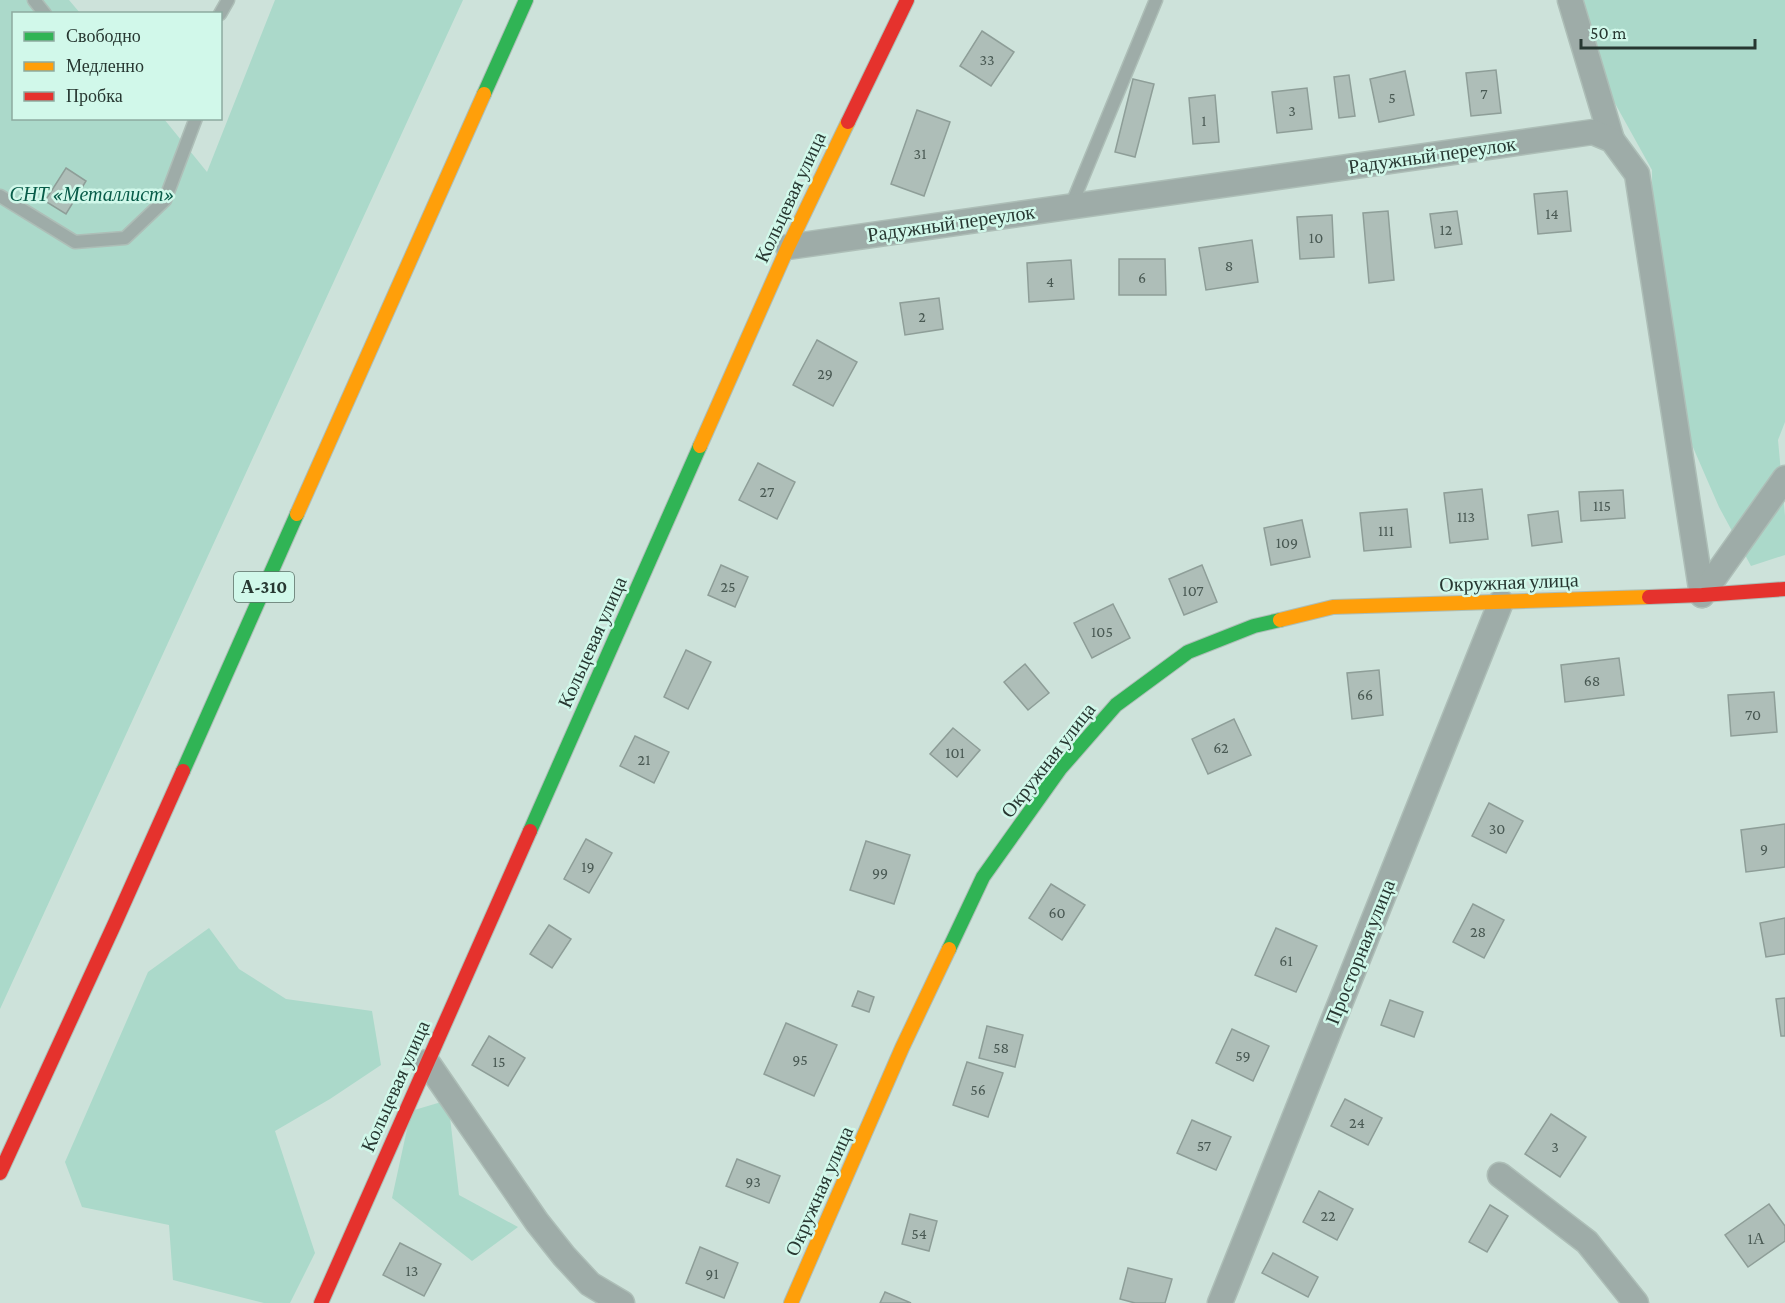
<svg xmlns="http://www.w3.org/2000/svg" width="1785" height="1303" viewBox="0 0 1785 1303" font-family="'Crimson Pro',serif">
	<rect width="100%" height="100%" fill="#cde2da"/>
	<!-- green -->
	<g fill="#abd9ca">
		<polygon points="0,0 69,0 80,13 14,14 14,118 164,119 207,172 275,0 463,0 0,1009"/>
		<polygon points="1568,0 1785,0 1785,422 1778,440 1785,516 1785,555 1751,566 1719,507 1692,445 1653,322 1652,170 1592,62"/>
		<polygon points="209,928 239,969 286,999 372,1011 381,1065 330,1099 275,1131 315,1253 290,1303 264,1303 173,1280 169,1225 82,1207 65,1162 148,972"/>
		<polygon points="448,1100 459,1195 518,1227 472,1261 392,1198 411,1111"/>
	</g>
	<!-- building -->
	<g fill="#aebeb8" stroke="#8e9e98" stroke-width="1.5">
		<polygon points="982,31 1014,52 991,86 960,66"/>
		<polygon points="1496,70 1501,113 1471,116 1466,73"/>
		<polygon points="1405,71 1414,115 1379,122 1370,79"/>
		<polygon points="1349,75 1355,116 1339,118 1334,77"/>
		<polygon points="1133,79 1154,84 1135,157 1115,152"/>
		<polygon points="1307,88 1312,129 1277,133 1272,92"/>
		<polygon points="1215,95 1219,142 1193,144 1189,98"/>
		<polygon points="917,110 950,122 924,196 891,184"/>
		<polygon points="66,168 86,181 66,214 45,201"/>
		<polygon points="1567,191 1571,231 1538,234 1534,194"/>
		<polygon points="1388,211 1394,280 1369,283 1363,213"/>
		<polygon points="1457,211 1462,244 1435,248 1430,214"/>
		<polygon points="1332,215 1334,257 1300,259 1297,217"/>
		<polygon points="1252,240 1258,282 1206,290 1199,248"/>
		<polygon points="1119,259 1165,259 1166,295 1119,295"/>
		<polygon points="1071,260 1074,299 1029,302 1027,263"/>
		<polygon points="939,298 943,329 905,335 900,303"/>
		<polygon points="817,340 857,362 833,406 793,385"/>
		<polygon points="758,463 795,482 777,519 739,500"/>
		<polygon points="1482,489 1488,539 1450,543 1444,493"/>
		<polygon points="1623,490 1625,518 1581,521 1579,492"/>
		<polygon points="1407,509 1411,547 1364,551 1360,513"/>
		<polygon points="1558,511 1562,542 1532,546 1528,515"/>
		<polygon points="1302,520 1310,557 1271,565 1264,528"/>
		<polygon points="721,565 748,577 735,607 708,595"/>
		<polygon points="1202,565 1217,602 1184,615 1169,579"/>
		<polygon points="1113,604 1130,638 1092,658 1074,623"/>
		<polygon points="686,650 711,662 688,709 664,697"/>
		<polygon points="1619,658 1624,695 1565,702 1561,665"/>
		<polygon points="1025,664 1049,693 1028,710 1004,682"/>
		<polygon points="1379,670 1383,715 1352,719 1347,673"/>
		<polygon points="1774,692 1777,732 1731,736 1728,695"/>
		<polygon points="1234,719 1251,755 1208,774 1192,739"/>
		<polygon points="953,728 980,750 957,777 930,754"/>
		<polygon points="635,736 669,752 654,783 620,766"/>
		<polygon points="1489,803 1523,821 1506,853 1472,836"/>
		<polygon points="1785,824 1785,867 1746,872 1741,830"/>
		<polygon points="586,839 612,853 589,893 564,879"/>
		<polygon points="866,841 910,855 894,904 850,890"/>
		<polygon points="1051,884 1085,905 1062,940 1029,918"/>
		<polygon points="1473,904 1504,920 1484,958 1453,942"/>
		<polygon points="1785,918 1785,954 1766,957 1760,923"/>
		<polygon points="549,925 571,939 552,968 530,954"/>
		<polygon points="1276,928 1317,946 1296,992 1255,975"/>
		<polygon points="858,991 874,997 869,1012 852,1006"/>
		<polygon points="1785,998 1785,1036 1781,1036 1776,999"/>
		<polygon points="1390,1000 1423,1012 1414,1037 1381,1025"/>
		<polygon points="786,1023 837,1045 814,1096 764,1074"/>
		<polygon points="987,1026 1023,1035 1015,1067 979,1058"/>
		<polygon points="1232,1029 1269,1046 1253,1081 1216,1063"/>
		<polygon points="489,1036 525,1058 508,1086 472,1065"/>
		<polygon points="967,1062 1003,1073 988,1117 953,1105"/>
		<polygon points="1345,1099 1382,1118 1368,1145 1331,1126"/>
		<polygon points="1551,1114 1586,1137 1560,1177 1525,1154"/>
		<polygon points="1192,1120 1231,1137 1216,1170 1177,1153"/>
		<polygon points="737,1159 780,1176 769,1203 726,1186"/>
		<polygon points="1319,1191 1353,1209 1337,1240 1303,1222"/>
		<polygon points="1769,1204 1785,1226 1785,1241 1748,1267 1725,1235"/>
		<polygon points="1490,1205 1508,1216 1487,1252 1469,1242"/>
		<polygon points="910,1214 937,1221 929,1251 902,1244"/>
		<polygon points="400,1243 441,1264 424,1296 383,1275"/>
		<polygon points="700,1247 738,1263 724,1298 686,1283"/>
		<polygon points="1273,1253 1318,1277 1308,1297 1262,1273"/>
		<polygon points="1128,1268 1172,1279 1165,1303 1135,1303 1120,1299"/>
		<polygon points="885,1292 911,1303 880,1303"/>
	</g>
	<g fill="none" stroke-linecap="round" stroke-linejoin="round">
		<!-- lane casing -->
		<g stroke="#adbeb7" stroke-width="15">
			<g id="lane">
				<polyline points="34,0 45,14"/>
				<polyline points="220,14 228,0"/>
				<polyline points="0,196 75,242 125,238 165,200 196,118"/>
				<polyline points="1071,206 1156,0"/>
			</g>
		</g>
		<!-- street casing -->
		<g stroke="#adbeb7" stroke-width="27">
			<g id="street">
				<polyline points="1570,0 1612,140"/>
				<polyline points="788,247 1593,132 1612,140 1637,174 1702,595"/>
				<polyline points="1702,595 1785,478"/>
				<polyline points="427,1062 537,1222 564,1256 590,1284 622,1303"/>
				<polyline points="1500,1175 1587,1242 1636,1303"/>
				<polyline points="1220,1303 1501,602"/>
			</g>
		</g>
		<!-- fast casing -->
		<g stroke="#adbeb7" stroke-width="16">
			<g id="fast">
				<polyline points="484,94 526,0"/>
				<polyline points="183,771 297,514"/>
				<polyline points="530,831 700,446"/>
				<polyline points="949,949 983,877 1060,769 1116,705 1188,652 1254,626 1280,620"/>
			</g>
		</g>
		<!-- slow casing -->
		<g stroke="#adbeb7" stroke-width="16">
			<g id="slow">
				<polyline points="700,446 788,247 848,122"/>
				<polyline points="297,514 484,94"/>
				<polyline points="1280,620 1333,607 1649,597"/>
				<polyline points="791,1303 902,1048 949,949"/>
			</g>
		</g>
		<!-- jam casing -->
		<g stroke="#adbeb7" stroke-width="16">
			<g id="jam">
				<polyline points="848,122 907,0"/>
				<polyline points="1649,597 1702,595 1785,589"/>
				<polyline points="0,1173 115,923 183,771"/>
				<polyline points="321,1303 530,831"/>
			</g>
		</g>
		<!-- lane -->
		<use href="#lane" stroke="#9eaca8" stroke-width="12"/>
		<!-- street -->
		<use href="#street" stroke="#9eaca8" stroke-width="24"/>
		<!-- fast -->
		<use href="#fast" stroke="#30b455" stroke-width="14"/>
		<!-- slow -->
		<use href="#slow" stroke="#ff9f0a" stroke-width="14"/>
		<!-- jam -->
		<use href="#jam" stroke="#e5322d" stroke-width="14"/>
	</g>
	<g text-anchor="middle" stroke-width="5" stroke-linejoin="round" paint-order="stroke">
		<!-- number labels -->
		<g font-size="16" fill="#495953">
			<text x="987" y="65">33</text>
			<text x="1484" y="99">7</text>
			<text x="1392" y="103">5</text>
			<text x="1292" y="116">3</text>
			<text x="1204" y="126">1</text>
			<text x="920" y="159">31</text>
			<text x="1552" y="219">14</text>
			<text x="1446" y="235">12</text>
			<text x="1316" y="243">10</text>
			<text x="1229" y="271">8</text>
			<text x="1142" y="283">6</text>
			<text x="1050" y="287">4</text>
			<text x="922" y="322">2</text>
			<text x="825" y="379">29</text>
			<text x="767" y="497">27</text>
			<text x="1602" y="511">115</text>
			<text x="1466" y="522">113</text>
			<text x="1386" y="536">111</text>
			<text x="1287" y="548">109</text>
			<text x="728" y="592">25</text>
			<text x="1193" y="596">107</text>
			<text x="1102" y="637">105</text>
			<text x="1592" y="686">68</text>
			<text x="1365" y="700">66</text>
			<text x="1753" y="720">70</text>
			<text x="1221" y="753">62</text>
			<text x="955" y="758">101</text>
			<text x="644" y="765">21</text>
			<text x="1497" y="834">30</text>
			<text x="1764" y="854">9</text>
			<text x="588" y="872">19</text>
			<text x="880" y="878">99</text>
			<text x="1057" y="918">60</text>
			<text x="1478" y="937">28</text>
			<text x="1286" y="966">61</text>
			<text x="1001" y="1053">58</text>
			<text x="1243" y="1061">59</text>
			<text x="800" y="1065">95</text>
			<text x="499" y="1067">15</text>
			<text x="978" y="1095">56</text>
			<text x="1357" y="1128">24</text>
			<text x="1204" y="1151">57</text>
			<text x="1555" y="1152">3</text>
			<text x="753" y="1187">93</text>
			<text x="1328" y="1221">22</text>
			<text x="919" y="1239">54</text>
			<text x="1756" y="1244">1А</text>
			<text x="412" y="1276">13</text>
			<text x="712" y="1279">91</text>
		</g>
		<!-- shield labels -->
		<rect fill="#d1f8ea" stroke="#5a7168" stroke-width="1.5" x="234" y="572" width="60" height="30" rx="4.5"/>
		<g font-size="18" font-weight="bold" fill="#273731">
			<text x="264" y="593">А-310</text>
		</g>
		<!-- street labels -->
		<g font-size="20" fill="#273731" stroke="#d1f8ea">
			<text transform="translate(1432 155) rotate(-8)" y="7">Радужный переулок</text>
			<text transform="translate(790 197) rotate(-65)" y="7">Кольцевая улица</text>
			<text transform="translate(951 223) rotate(-8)" y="7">Радужный переулок</text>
			<text transform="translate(1509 582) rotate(-2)" y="7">Окружная улица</text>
			<text transform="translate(592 642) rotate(-66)" y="7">Кольцевая улица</text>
			<text transform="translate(1048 760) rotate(-52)" y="7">Окружная улица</text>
			<text transform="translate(1360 952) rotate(-68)" y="7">Просторная улица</text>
			<text transform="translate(395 1086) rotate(-66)" y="7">Кольцевая улица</text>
			<text transform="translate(819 1191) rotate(-66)" y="7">Окружная улица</text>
		</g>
		<!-- park labels -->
		<g font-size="20" font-style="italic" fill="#085c49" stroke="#d1f8ea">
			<text x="92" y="201">СНТ «Металлист»</text>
		</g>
	</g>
	<!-- legend -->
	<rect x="12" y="12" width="210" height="108" fill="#d1f8ea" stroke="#8daba0" stroke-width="1.5"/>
	<rect x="24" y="32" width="30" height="9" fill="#30b455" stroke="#8daba0" stroke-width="1.5"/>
	<text x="66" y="42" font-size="18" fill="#273731">Свободно</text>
	<rect x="24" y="62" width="30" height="9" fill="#ff9f0a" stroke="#8daba0" stroke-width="1.5"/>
	<text x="66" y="72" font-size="18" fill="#273731">Медленно</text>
	<rect x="24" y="92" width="30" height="9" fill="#e5322d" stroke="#8daba0" stroke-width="1.5"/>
	<text x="66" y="102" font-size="18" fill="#273731">Пробка</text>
	<!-- scale -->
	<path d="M1581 39v9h174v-9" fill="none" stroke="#273731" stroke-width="3"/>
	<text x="1590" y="39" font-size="18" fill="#273731" stroke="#d1f8ea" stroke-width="4.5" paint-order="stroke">50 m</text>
</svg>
